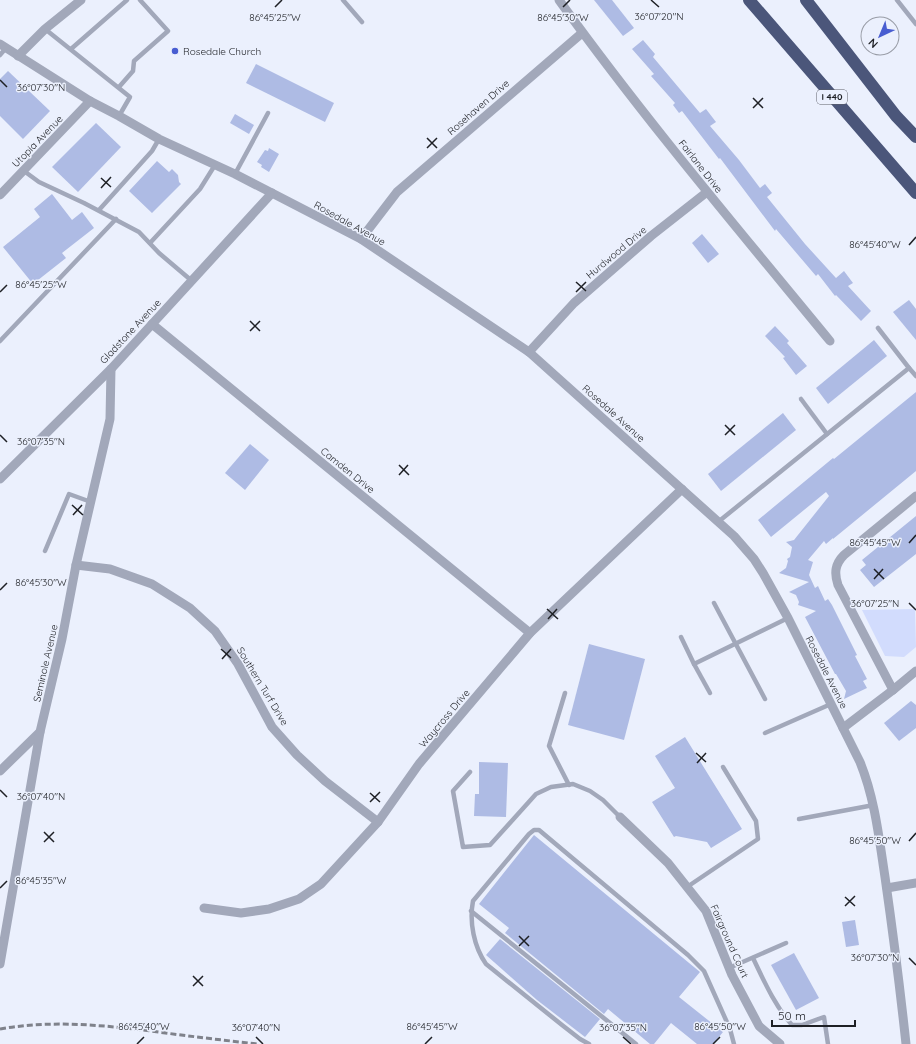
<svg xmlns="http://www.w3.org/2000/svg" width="916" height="1044" viewBox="0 0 916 1044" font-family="Quicksand,sans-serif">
	<rect width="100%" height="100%" fill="#ebf0fd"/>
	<!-- green -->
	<polygon fill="#d2dcfd" points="915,609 916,647 904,657 885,656 862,610"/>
	<!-- building -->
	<g fill="#aebbe4">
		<polygon points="594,0 612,0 634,28 623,36"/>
		<polygon points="643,40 655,54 653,57 700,113 706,109 716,122 710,126 739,160 760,188 765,184 772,193 767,197 805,244 836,278 844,271 853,283 848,286 871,311 861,321 836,295 835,296 818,274 816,276 776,229 775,231 720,158 719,159 682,111 679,113 673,105 675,103 651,76 654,74 632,49"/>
		<polygon points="256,64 334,103 325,122 246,83"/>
		<polygon points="8,71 50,111 23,139 0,116 0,79"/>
		<polygon points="235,114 254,125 249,134 230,123"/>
		<polygon points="96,123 121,147 78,192 52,167"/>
		<polygon points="269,148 279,154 269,172 261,167 262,165 257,162 265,150 268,151"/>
		<polygon points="157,161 169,172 172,169 178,175 179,182 181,184 152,213 129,191"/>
		<polygon points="52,194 72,220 82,212 94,228 62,253 66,258 33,284 3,247 40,217 34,209"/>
		<polygon points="702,234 719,254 708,263 692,243"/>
		<polygon points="909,300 916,309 916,340 893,312"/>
		<polygon points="775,326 789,341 787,343 807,366 796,375 783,358 785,357 765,336"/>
		<polygon points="874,340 887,356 828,404 816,388"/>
		<polygon points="916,392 916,471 833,539 833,538 826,544 824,541 808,560 813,562 809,575 815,588 818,586 825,601 828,599 832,605 857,655 855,656 867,679 863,681 867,688 844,699 846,691 836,674 835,674 805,617 816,611 798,605 799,602 796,595 789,592 809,582 779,573 786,568 788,561 787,559 790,557 792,547 786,542 794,540 829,496 826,492 771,537 758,520 833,458 834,459"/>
		<polygon points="783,413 796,430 721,491 708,474"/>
		<polygon points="250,444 269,460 245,490 225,473"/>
		<polygon points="916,516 916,554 874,587 860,570 866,565 862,560"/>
		<polygon points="589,644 645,659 624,740 568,725"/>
		<polygon points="911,701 916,705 916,728 899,741 884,723"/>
		<polygon points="685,737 742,829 711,848 707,842 676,836 674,837 652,802 675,788 655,756"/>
		<polygon points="479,762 508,763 506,817 474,816 475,794 479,794"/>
		<polygon points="534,835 700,972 679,997 723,1032 713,1044 697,1044 671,1023 654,1044 650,1044 608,1009 604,1014 505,933 509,928 479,904"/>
		<polygon points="855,920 859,945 846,947 842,922"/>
		<polygon points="500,939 600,1019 585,1037 537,1000 486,955"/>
		<polygon points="794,953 819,998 796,1010 771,965"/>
	</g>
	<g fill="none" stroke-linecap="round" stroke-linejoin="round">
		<!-- lane -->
		<g stroke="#a2a8ba" stroke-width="4.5">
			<polyline points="343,0 362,22"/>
			<polyline points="897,0 916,24"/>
			<polyline points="45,29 130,97 119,116"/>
			<polyline points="71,49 127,0"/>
			<polyline points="0,55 6,48"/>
			<polyline points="119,87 133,71 134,61 168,31 140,0"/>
			<polyline points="24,171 39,182 84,203 139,232 159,253 192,281"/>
			<polyline points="235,174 268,113"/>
			<polyline points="99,210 152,151 159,139"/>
			<polyline points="150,243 200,189 215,165"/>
			<polyline points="0,341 116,219"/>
			<polyline points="909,368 916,376"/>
			<polyline points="801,399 827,434"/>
			<polyline points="718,522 909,368 878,328"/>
			<polyline points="45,551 69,494 91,502"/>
			<polyline points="714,603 765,699"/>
			<polyline points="681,637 694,664 788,618"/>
			<polyline points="694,664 710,693"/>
			<polyline points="565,693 549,746 569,785"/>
			<polyline points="765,733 831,704"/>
			<polyline points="470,772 453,791 463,847 490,845 536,794 551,787 573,784 590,791 603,800 620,817"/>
			<polyline points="799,819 874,805"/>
			<polyline points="687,887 758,839 756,821 723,767"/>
			<polyline points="471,911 636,1044"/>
			<path d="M753,958C764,981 775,1006 792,1025H802L824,1017L828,1044"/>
			<polyline points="729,968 786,943"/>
			<path d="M589,1044L580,1039L562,1025L486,964C474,947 469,922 473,901L529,834L534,830H539L688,955L704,971L730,1029L734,1044"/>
		</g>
		<!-- street -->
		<g stroke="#a2a8ba" stroke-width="9">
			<path d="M559,0C644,118 738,229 830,341"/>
			<path d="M0,44L90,101L119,116L159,139L235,174L361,239L529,352L734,536L754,559L763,573L788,618L860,762C875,799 879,838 885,877C893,933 900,988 906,1044"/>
			<polyline points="18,56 45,29 81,0"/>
			<polyline points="0,195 90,101"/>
			<polyline points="361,239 397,192 582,33"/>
			<polyline points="152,324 530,633"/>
			<polyline points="529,352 574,303 651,236 707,192"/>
			<polyline points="0,479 111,369 272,193"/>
			<path d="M916,496L844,555C835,564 834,573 838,585L893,690L916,671"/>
			<polyline points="76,565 110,569 152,584 190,608 215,631 238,664 272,727 297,755 325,781 378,822"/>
			<polyline points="843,728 893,690"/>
			<polyline points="0,771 40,732"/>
			<polyline points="620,817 668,863 706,911 732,975 759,1026 780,1044"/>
			<polyline points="887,888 916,883"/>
			<polyline points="204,908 241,913 269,909 299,899 321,884 378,822 419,764 530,633 682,489"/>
			<polyline points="0,964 40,732 62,639 76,565 110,419 111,369"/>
		</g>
		<!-- highway -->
		<g stroke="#4b567a" stroke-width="12">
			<polyline points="749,0 916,193"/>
			<polyline points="806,0 896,116 916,137"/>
		</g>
		<!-- rail -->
		<path stroke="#7f828b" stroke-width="3" stroke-dasharray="6 3" stroke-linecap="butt" d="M0,1029C51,1020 101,1025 151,1031C187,1036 222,1040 257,1044"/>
	</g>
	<!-- ticks -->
	<path fill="none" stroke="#1e2025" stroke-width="1.5" d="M651,0L659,7M275,7L282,0M563,7L570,0M0,80L7,87M753,98L763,108M753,108L763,98M427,138L437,148M427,148L437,138M101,178L111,187M101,188L111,177M909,245L916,237M576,282L586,291M0,292L7,285M576,292L586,282M250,321L260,331M250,331L260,321M725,425L735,435M0,435L7,442M725,435L735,425M399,465L409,475M399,475L408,465M72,505L83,515M73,515L82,505M909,543L916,535M874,569L884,579M874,579L883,569M0,590L7,583M909,603L916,610M547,609L558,619M548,619L557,609M221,649L231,658M222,659L231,649M696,753L706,762M697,763L706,753M0,790L7,797M370,793L380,802M370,802L380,792M44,832L54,842M909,841L916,833M44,842L54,832M0,888L7,881M845,897L855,906M845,906L855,896M519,936L529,946M519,946L529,936M909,958L916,965M193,976L203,986M193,986L203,976M256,1037L263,1044M623,1037L631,1044M137,1044L144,1037M425,1044L432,1037M713,1044L720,1037"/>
	<!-- markers -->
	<circle fill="#485dd1" stroke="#ebf0fd" stroke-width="1.5" cx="175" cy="51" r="4"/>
	<g text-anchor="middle" stroke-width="3" stroke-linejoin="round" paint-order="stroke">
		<!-- shield labels -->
		<rect fill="#ebf0fd" stroke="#5c5e66" stroke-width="1" x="817" y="90" width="30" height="14" rx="3"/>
		<g font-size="9" font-weight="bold" fill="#1e2025">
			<text x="832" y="100">I 440</text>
		</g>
		<!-- poi labels -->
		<g font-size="10" fill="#1e2025" stroke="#ebf0fd" text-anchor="start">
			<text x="183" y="55">Rosedale Church</text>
		</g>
		<!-- street labels -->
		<g font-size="10" fill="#1e2025" stroke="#ebf0fd">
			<text transform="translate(478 107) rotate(-41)" y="4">Rosehaven Drive</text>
			<text transform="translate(37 141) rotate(-46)" y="4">Utopia Avenue</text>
			<text transform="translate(701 166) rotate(52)" y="4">Fairlane Drive</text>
			<text transform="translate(350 223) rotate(29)" y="4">Rosedale Avenue</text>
			<text transform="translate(616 252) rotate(-40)" y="4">Hurdwood Drive</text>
			<text transform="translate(130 331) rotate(-47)" y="4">Gladstone Avenue</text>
			<text transform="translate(614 413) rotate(42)" y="4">Rosedale Avenue</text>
			<text transform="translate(348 470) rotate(39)" y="4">Camden Drive</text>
			<text transform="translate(45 663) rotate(-77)" y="4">Seminole Avenue</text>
			<text transform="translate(827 672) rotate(63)" y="4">Rosedale Avenue</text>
			<text transform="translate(263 686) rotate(59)" y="4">Southern Turf Drive</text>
			<text transform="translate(444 718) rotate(-50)" y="4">Waycross Drive</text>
			<text transform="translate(730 941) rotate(66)" y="4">Fairground Court</text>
		</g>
	</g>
	<g font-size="10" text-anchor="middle" fill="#1e2025" stroke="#ebf0fd" stroke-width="3" stroke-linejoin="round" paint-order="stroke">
		<text x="659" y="20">36°07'20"N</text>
		<text x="275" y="21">86°45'25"W</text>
		<text x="563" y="21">86°45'30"W</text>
		<text x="41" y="91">36°07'30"N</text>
		<text x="875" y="248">86°45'40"W</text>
		<text x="41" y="288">86°45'25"W</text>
		<text x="41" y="445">36°07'35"N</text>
		<text x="875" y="546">86°45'45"W</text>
		<text x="41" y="586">86°45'30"W</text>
		<text x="875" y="607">36°07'25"N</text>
		<text x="41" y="800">36°07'40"N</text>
		<text x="875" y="844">86°45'50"W</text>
		<text x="41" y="884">86°45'35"W</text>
		<text x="875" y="961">36°07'30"N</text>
		<text x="144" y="1030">86°45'40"W</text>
		<text x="432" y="1030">86°45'45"W</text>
		<text x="720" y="1030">86°45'50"W</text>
		<text x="256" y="1031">36°07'40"N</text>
		<text x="623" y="1031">36°07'35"N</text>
	</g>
	<!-- north arrow -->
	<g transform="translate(880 36) rotate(224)"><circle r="19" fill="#ebf0fd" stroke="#999da7"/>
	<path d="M0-3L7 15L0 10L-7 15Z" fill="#485dd1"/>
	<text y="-6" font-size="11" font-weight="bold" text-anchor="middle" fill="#1e2025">N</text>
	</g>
	<!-- scale -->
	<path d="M772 1020v6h83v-6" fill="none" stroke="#1e2025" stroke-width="2"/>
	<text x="778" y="1020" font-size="12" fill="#1e2025" stroke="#ebf0fd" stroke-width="3" paint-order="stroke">50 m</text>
</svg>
